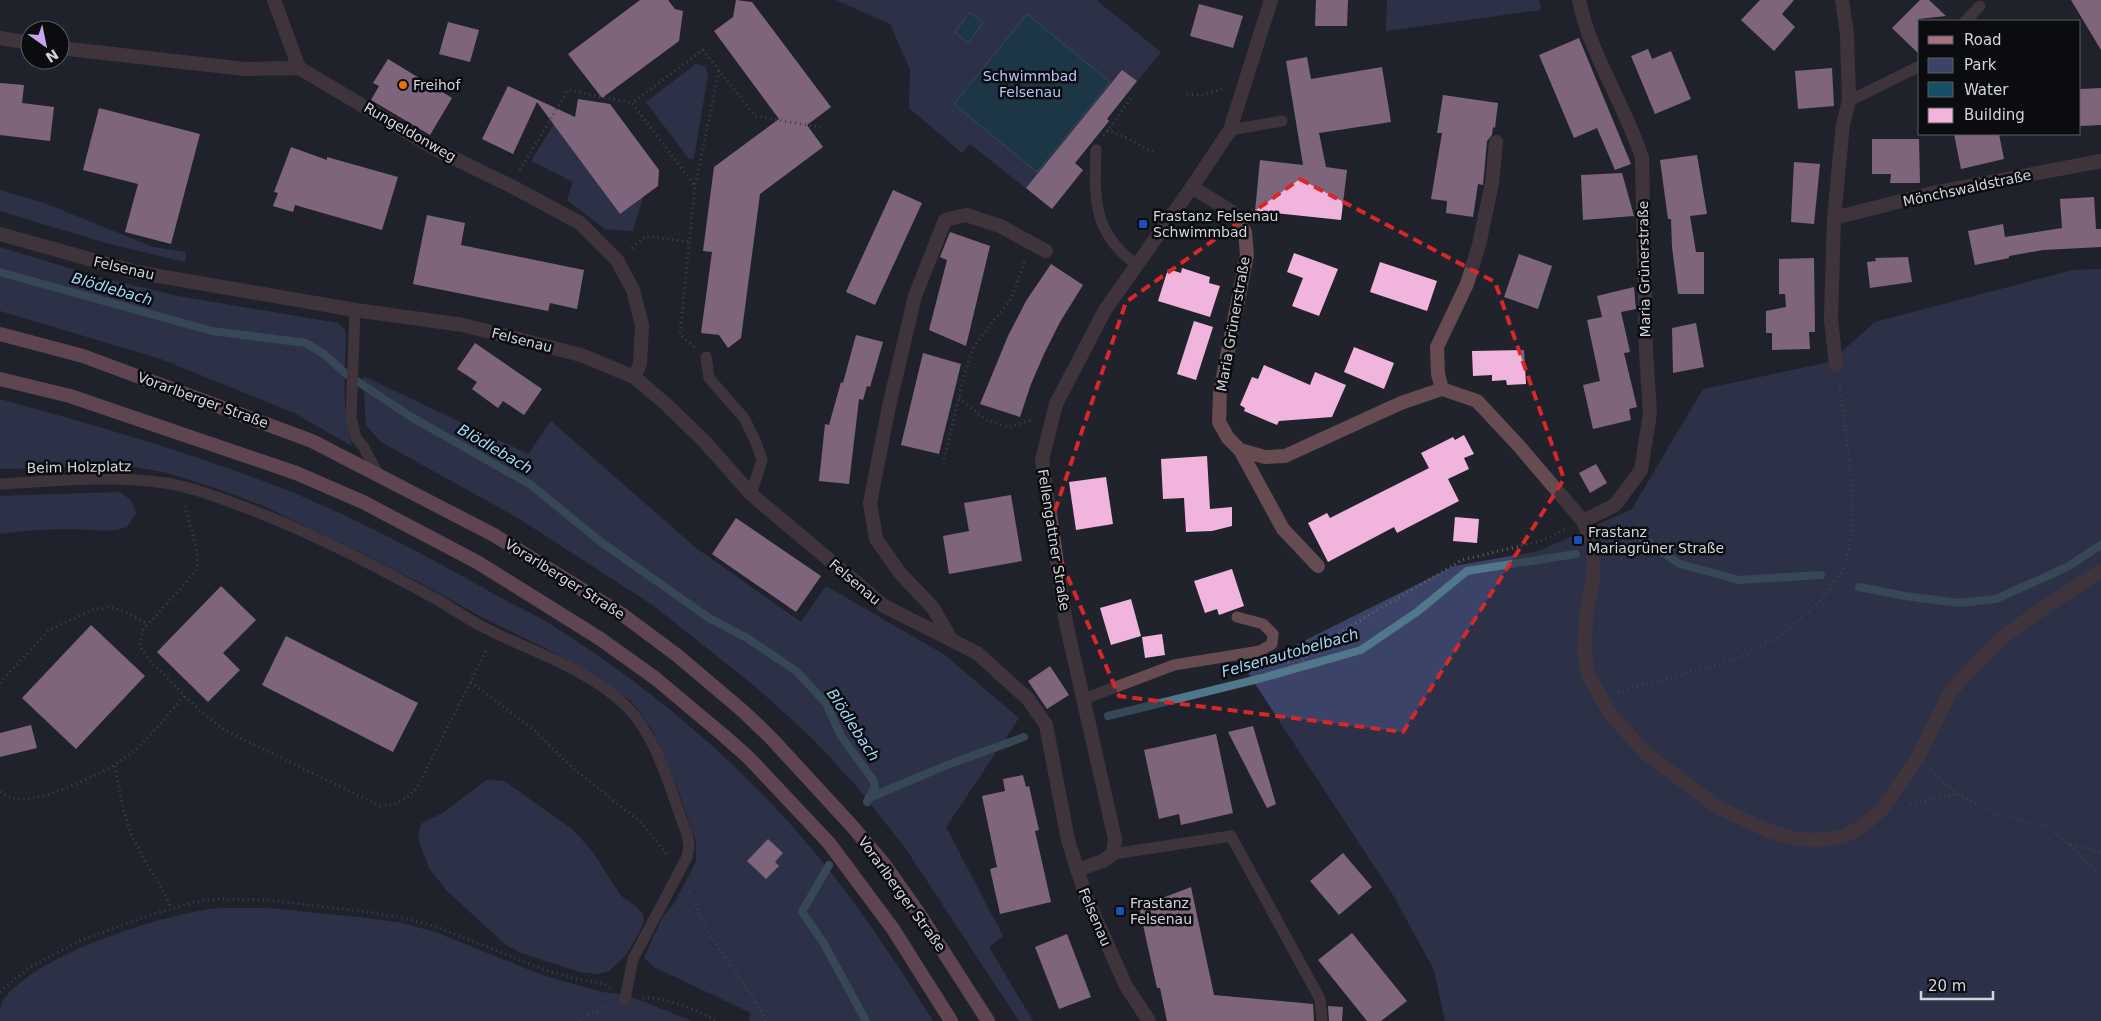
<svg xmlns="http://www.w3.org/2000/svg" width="2101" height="1021" viewBox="0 0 2101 1021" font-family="'DejaVu Sans',sans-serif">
	<rect width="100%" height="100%" fill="#20222c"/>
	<!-- green -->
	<g fill="#3c4369">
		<polygon points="836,0 1096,0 1161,52 1107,118 1109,121 1075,163 1083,170 1052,209 970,144 962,153 909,108 910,69 890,24"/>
		<polygon points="1387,0 1539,0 1541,10 1386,31"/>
		<polygon points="696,64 705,66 708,75 694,158 689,159 646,102"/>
		<polygon points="554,124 620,214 643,197 633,231 605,229 567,200 573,182 531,161"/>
		<polygon points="0,190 44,203 153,247 186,252 185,262 106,243 0,211"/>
		<path d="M0,247L98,277L178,296L338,323L345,330L346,336C345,373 341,410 352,446L294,413L161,359L0,311Z"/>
		<polygon points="2101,269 2101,1021 1445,1021 1434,970 1393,895 1246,670 1454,566 1539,551 1632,509 1703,389 1830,362 1875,322 2073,270"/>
		<polygon points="363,376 528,454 551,421 696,548 801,622 826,586 945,655 1019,718 946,827 1003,936 989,947 1033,1021 1019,1021 906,849 858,788 813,739 757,688 654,606 518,518 381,442 366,425"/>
		<path d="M0,399C87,423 175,448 260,480C344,511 422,553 499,597C516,606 534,614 550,624C635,677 715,742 782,815C840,878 888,949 933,1021H749L751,1013L654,967L644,958L662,918L673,905L696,862V842L679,793L652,729L632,702L617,691L582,668L543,647L485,619L428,587L358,551L259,504L218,489L164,472L128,466L0,469Z"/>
		<path d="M119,492L131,500L136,513L127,527C107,533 98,530 77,529C52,529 26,530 0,534V496Z"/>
		<polygon points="486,780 504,781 573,830 592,851 621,896 636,906 643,914 644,921 640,931 626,955 609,971 598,974 580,972 521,953 506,945 447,891 429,868 418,838 421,824 444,812"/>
		<path d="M220,908H268L367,918L402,923L435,932L542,975L602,992L627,995L692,1021H0C0,1015 0,1007 2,1002C32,955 166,913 220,908Z"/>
	</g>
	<!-- water -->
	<g fill="#184f67" stroke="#50778a">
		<polygon points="970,12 983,23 968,43 955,32"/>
		<polygon points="1027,14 1110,82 1037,172 954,104"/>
	</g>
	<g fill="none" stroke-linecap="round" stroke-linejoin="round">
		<!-- stream -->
		<g stroke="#50778a" stroke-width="8">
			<polyline points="0,272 212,331 306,343 324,354 345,373 408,415 531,485 601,542 709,618 747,638 796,671 826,703 841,736 873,780 875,787 867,802"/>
			<polyline points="1613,534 1633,532 1680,564 1739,580 1821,575"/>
			<polyline points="1859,587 1905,596 1959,603 1996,599 2067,567 2101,545"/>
			<polyline points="1108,716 1262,678 1361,650 1417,612 1467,571 1576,554"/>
			<polyline points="869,798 947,765 1024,737"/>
			<polyline points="829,865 802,912 823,942 866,1021"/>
		</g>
	</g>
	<!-- building -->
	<g fill="#f1b5dd">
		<polygon points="640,0 668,0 675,9 683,11 679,41 602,98 568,54"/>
		<polygon points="736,0 752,2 831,107 807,125 823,147 760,194 741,338 728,348 719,335 701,333 712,252 703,251 714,167 779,119 714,31 733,17"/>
		<polygon points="1316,0 1348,0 1347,26 1315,26"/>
		<polygon points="1760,0 1794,0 1782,14 1795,27 1774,51 1741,20"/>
		<polygon points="1920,0 1929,0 1946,16 1918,19 1919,54 1892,28"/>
		<polygon points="2071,0 2101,0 2101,50"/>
		<polygon points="1199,4 1243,16 1233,48 1190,36"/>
		<polygon points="448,22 479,30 470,62 439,54"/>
		<polygon points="1579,38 1631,164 1615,170 1597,128 1574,138 1539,55"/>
		<polygon points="1648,49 1652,59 1671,51 1691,99 1655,114 1631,56"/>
		<polygon points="1307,57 1311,79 1382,67 1391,122 1319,133 1326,167 1347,170 1341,220 1255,211 1260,160 1303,165 1286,61"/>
		<polygon points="388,59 452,98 430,135 371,100 379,86 373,83"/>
		<polygon points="1832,68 1834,106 1798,109 1795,71"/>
		<polygon points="1122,70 1137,81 1107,119 1109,121 1075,163 1083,170 1052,209 1026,188"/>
		<polygon points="0,83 24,85 22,103 54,107 50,141 0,135"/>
		<polygon points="508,86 575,117 578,99 610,104 659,170 658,186 620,214 537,102 513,154 482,139"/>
		<polygon points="2101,88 2101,125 2080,126 2080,89"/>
		<polygon points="1443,95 1498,103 1495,128 1493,127 1492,135 1487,141 1483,185 1478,184 1473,217 1446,213 1447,201 1431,199 1442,133 1437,133"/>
		<polygon points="99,108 200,134 171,244 125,232 138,184 83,170"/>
		<polygon points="1954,134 1999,134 2004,159 1961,169"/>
		<polygon points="1872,139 1919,139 1920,183 1890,183 1891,174 1872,174"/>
		<polygon points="291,147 327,160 327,157 398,177 382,230 295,205 293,212 273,206 278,193 274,192"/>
		<polygon points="1697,155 1707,214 1690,216 1696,252 1704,252 1704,294 1678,294 1672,247 1671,219 1668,219 1660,160"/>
		<polygon points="1794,162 1820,164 1814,224 1791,222"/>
		<polygon points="1622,173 1634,216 1583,220 1581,175"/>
		<polygon points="893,190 922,203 875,305 846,292"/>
		<polygon points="2094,197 2096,229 2101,229 2101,247 2043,250 2009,256 2009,258 1975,265 1968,231 2003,224 2005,237 2062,228 2060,199"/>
		<polygon points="427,215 465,223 461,245 584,270 577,309 550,303 548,311 413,284"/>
		<polygon points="950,232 990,246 966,346 929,330 947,260 940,257"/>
		<polygon points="1294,253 1338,269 1319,316 1292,306 1303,278 1287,272"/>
		<polygon points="1519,254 1552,266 1538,309 1504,297"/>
		<polygon points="1908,257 1912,282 1870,288 1867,262 1876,261 1875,258"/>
		<polygon points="1814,258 1815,332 1809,332 1810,349 1772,350 1772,333 1766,333 1766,311 1786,307 1785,294 1779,294 1779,259"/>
		<polygon points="1380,262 1437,281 1427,311 1370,292"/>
		<polygon points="1051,264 1083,285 1060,322 1044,354 1031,384 1020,417 980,404 1008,336 1026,301"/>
		<polygon points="1182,268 1210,277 1209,283 1220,286 1210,317 1158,301 1168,269 1181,273"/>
		<polygon points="1634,287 1636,309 1621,312 1630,352 1624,353 1637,407 1629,409 1631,420 1593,429 1583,385 1600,381 1587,320 1602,317 1597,296"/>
		<polygon points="1194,321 1213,327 1196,380 1177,374"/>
		<polygon points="1696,323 1704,367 1673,373 1672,328"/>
		<polygon points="856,335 883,342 870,387 867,386 863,400 859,399 849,484 819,481 825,424 829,425 841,382 843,383"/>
		<polygon points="475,343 542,389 524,415 503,401 498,408 472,389 477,382 457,369"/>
		<polygon points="1354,347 1394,363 1384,389 1344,372"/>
		<polygon points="1524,350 1526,384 1507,385 1506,380 1492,381 1492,375 1473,376 1472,351"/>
		<polygon points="923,353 961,364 939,454 901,445"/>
		<polygon points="1264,365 1310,385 1315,372 1346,385 1332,417 1279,421 1277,425 1244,411 1245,408 1240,405 1252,377 1258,379"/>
		<polygon points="1464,435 1474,454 1464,458 1469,469 1448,479 1459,501 1397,533 1394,527 1328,562 1308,523 1327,513 1330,518 1429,468 1421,453 1453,437 1455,440"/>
		<polygon points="1207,456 1210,509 1232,507 1232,526 1212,531 1186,532 1184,498 1163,499 1161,459"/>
		<polygon points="1596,464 1607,483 1590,493 1579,473"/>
		<polygon points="1106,477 1113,524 1076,530 1069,482"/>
		<polygon points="1011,495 1022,561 949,574 943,536 969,531 964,503"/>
		<polygon points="1455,517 1479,519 1477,543 1453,541"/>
		<polygon points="736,518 821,576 796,612 712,554"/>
		<polygon points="1232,569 1244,606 1219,615 1217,609 1205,613 1194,581"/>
		<polygon points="221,586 256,620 223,653 240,670 208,702 157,652"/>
		<polygon points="1131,599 1141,636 1111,645 1100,608"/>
		<polygon points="91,625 145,676 76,749 22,698"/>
		<polygon points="1162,634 1165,655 1145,658 1142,637"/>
		<polygon points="286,636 418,703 393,752 262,685"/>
		<polygon points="1050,666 1069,695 1047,709 1028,681"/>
		<polygon points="31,725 37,748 0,757 0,733"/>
		<polygon points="1253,726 1276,804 1267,808 1228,732"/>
		<polygon points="1216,734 1233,813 1181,825 1179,814 1159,819 1144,750"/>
		<polygon points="1023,775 1026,787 1029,786 1039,830 1035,831 1051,902 1000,914 990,869 997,867 982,796 1005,791 1003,779"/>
		<polygon points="768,839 783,853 775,862 779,866 766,879 747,861"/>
		<polygon points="1343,853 1372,887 1339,915 1310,881"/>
		<polygon points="1191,887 1214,995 1313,1004 1314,1021 1167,1021 1160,988 1157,988 1139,907"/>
		<polygon points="1352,933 1407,1001 1381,1021 1367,1021 1318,960"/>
		<polygon points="1067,934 1091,997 1059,1009 1035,947"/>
		<polygon points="1328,1006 1343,1007 1342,1021 1329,1021"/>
	</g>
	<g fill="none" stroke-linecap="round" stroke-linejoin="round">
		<!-- path -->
		<g stroke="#64666f" stroke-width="3" stroke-dasharray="1 4" stroke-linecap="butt">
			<polyline points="719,71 695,186 632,103 703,50 755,116 823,128"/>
			<polyline points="1187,94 1204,95 1223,89"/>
			<polyline points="1107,130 1127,138 1154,153"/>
			<polyline points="1104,136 1131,98"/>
			<polyline points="520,170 568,90 632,103"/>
			<polyline points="632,248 646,236 689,242"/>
			<polyline points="694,347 680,334 695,186"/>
			<polyline points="959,398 986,420 1008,427 1030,421 1033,422"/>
			<polyline points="944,459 964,376 974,346 1011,299 1025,260"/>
			<path d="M185,506C189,526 201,550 196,571L142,631L140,646L149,660L200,711L226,731L380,806C397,805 406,800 417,788L487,649"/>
			<polyline points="1289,649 1292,655 1288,662 1296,668 1317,646 1462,560 1541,541 1566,529"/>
			<polyline points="471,682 535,731 575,770 642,823 668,856"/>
			<polyline points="0,683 49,630 92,610 109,607 126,612 148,624"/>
			<polyline points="1618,692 1732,661 1782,635 1821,600 1845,568 1853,523 1850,464 1839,383"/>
			<path d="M115,766C120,794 124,822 138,848C148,869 164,887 171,909"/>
			<polyline points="1931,771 1958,794 1995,813 2049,828 2069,844 2101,853"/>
			<path d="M0,792C8,797 16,800 25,799C52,798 113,769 133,752C152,735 168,714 185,696"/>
			<polyline points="1910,804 1958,794"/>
			<polyline points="2070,845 2101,877"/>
			<polyline points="689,891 708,932 753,997 766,1021"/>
			<polyline points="0,992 29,968 79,941 150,915 194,902 218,899 268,900 369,912 403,918 437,927 545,970 576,979 605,984 610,988"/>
			<path d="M643,998C668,997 695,1010 717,1021"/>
			<polyline points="580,1021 591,1013 610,1005"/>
		</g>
		<!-- service -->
		<g stroke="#664b51" stroke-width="11">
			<polyline points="1965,21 1980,6"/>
			<polyline points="1849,101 1920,66"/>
			<polyline points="1230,130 1282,121"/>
			<path d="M1096,150C1094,199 1093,234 1137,265"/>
			<polyline points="355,310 351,418 356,438 363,446 378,474"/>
			<polyline points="706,357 709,378 744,418 755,440 762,460 751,494"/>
			<path d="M0,484C55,481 111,475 165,483C187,486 211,495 233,503C298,526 362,559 423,592C443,602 461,615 481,626C528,651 589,668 628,708C659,740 671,794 687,834L689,846L687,857L633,959L625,999"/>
			<polyline points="1084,699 1174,665 1260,651 1272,644 1273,634 1263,624 1237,617"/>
			<polyline points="1113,854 1231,836 1320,999 1322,1021"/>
		</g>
		<!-- minor -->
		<g stroke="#664b51" stroke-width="14">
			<polyline points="274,0 299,68"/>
			<path d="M1579,0C1590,55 1625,104 1642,158L1646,351L1650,413L1641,470L1615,505L1583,521"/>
			<polyline points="0,38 30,43"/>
			<polyline points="60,48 245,69 299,68 439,151 511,186 580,223 617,260 633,290 642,325 640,364 634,377"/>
			<polyline points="1192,187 1232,212 1245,232 1247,255 1220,392 1219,422 1228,438 1240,450 1265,457 1285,456 1401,403 1442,389 1477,401 1519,446 1583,521 1594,547 1593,581 1587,609 1584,650 1588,675 1613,718 1648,755 1719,808 1769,831 1796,839 1817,840 1845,836 1863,826 1883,808 1917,759 1951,691 2000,639 2046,606 2101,571"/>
			<polyline points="1834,218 1933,193 2101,161"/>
			<polyline points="0,234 136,272 355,310 463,325 581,355 634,377 668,406 704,441 751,494 884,606 977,653 1028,699 1046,725 1068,840 1086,897 1126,986 1149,1021"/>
			<polyline points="1836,365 1831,319 1834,218 1843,124 1849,101 1847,35 1842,0"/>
			<polyline points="1442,389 1438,374 1437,347 1467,284 1479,245 1492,183 1496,142"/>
			<polyline points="1240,450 1283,529 1318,566"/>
			<polyline points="951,639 933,608 900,573 876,539 870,503 889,406 915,296 945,220 966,215 1000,226 1046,251"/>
			<polyline points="1077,870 1103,861 1113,854 1115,839 1066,623 1042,460 1056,404 1105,310 1192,187 1230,130 1271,0"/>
		</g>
		<!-- primary -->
		<g stroke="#a9707f" stroke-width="14">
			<polyline points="0,334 83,356 312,441 494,535 623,615 678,656 744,712 771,738 852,826 884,864 918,912 988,1021"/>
			<polyline points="0,379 70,396 296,473 363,502 477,562 599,638 655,678 723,735 748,757 829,843 893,929 951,1021"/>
		</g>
	</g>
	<!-- marked area -->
	<path d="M0 0H2101V1021H0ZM1300,179L1495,282L1564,479L1403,732L1119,696L1048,531L1126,302Z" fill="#20222c" fill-opacity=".55" fill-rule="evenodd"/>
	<path fill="none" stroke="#d62828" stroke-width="4" stroke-dasharray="10 6" stroke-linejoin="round" d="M1300,179L1495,282L1564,479L1403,732L1119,696L1048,531L1126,302Z"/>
	<!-- markers -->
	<circle fill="#e8710a" stroke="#0b0c10" stroke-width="2" cx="403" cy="85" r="5"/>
	<g fill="#1a4fb4" stroke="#0b0c10" stroke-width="2">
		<rect x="1138" y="219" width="10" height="10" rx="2.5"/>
		<rect x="1573" y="535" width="10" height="10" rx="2.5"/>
		<rect x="1115" y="906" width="10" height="10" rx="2.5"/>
	</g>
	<g text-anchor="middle" stroke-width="5" stroke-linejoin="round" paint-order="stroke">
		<!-- park labels -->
		<g font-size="14" fill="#b9c4f5" stroke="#0b0c10">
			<text x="1030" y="81">Schwimmbad<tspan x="1030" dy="16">Felsenau</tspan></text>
		</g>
		<!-- poi labels -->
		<g font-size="14" fill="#d3d5db" stroke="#0b0c10" text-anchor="start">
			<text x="413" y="90">Freihof</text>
			<text x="1153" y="221">Frastanz Felsenau<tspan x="1153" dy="16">Schwimmbad</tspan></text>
			<text x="1588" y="537">Frastanz<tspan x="1588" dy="16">Mariagrüner Straße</tspan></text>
			<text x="1130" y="908">Frastanz<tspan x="1130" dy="16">Felsenau</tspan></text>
		</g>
		<!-- street labels -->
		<g font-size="14" fill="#d3d5db" stroke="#0b0c10">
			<text transform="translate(410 132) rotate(30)" y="5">Rungeldonweg</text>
			<text transform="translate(1967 188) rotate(-12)" y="5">Mönchswaldstraße</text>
			<text transform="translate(124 268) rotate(13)" y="5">Felsenau</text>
			<text transform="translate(1644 269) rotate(-91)" y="5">Maria Grünerstraße</text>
			<text transform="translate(1233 324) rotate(-80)" y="5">Maria Grünerstraße</text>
			<text transform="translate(522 340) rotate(14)" y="5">Felsenau</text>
			<text transform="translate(203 400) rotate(20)" y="5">Vorarlberger Straße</text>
			<text transform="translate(79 467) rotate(-1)" y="5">Beim Holzplatz</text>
			<text transform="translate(1054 540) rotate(81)" y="5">Fellengattner Straße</text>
			<text transform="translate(565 579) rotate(32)" y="5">Vorarlberger Straße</text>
			<text transform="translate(855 582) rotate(40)" y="5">Felsenau</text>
			<text transform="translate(902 894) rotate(54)" y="5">Vorarlberger Straße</text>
			<text transform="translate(1095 917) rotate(67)" y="5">Felsenau</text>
		</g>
		<!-- water labels -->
		<g font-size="15" font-style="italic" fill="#a2d9f7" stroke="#0b0c10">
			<text transform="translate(112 289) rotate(16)" y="5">Blödlebach</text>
			<text transform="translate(495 449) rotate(30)" y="5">Blödlebach</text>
			<text transform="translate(1290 653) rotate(-16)" y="5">Felsenautobelbach</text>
			<text transform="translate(853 725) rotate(57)" y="5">Blödlebach</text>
		</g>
	</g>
	<!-- legend -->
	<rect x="1918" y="20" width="162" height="115" fill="#0b0c10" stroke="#5b5c61"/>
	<rect x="1928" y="36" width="25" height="8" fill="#a9707f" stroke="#5b5c61"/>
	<text x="1964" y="45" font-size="15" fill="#d3d5db">Road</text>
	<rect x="1928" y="58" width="25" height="15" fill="#3c4369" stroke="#5b5c61"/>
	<text x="1964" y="70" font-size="15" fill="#d3d5db">Park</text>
	<rect x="1928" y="82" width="25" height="15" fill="#184f67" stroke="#5b5c61"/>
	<text x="1964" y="95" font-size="15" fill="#d3d5db">Water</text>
	<rect x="1928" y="108" width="25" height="15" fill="#f1b5dd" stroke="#5b5c61"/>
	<text x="1964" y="120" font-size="15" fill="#d3d5db">Building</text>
	<!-- north arrow -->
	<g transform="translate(45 45) rotate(147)"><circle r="24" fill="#0b0c10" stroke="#5b5c61"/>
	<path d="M0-4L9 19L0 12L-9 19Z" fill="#c6a6f0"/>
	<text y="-8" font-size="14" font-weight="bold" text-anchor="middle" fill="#d3d5db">N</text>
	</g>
	<!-- scale -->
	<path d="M1921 991v8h72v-8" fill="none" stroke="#d3d5db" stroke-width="2.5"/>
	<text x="1928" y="991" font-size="15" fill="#d3d5db" stroke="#0b0c10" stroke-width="4" paint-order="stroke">20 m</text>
</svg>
